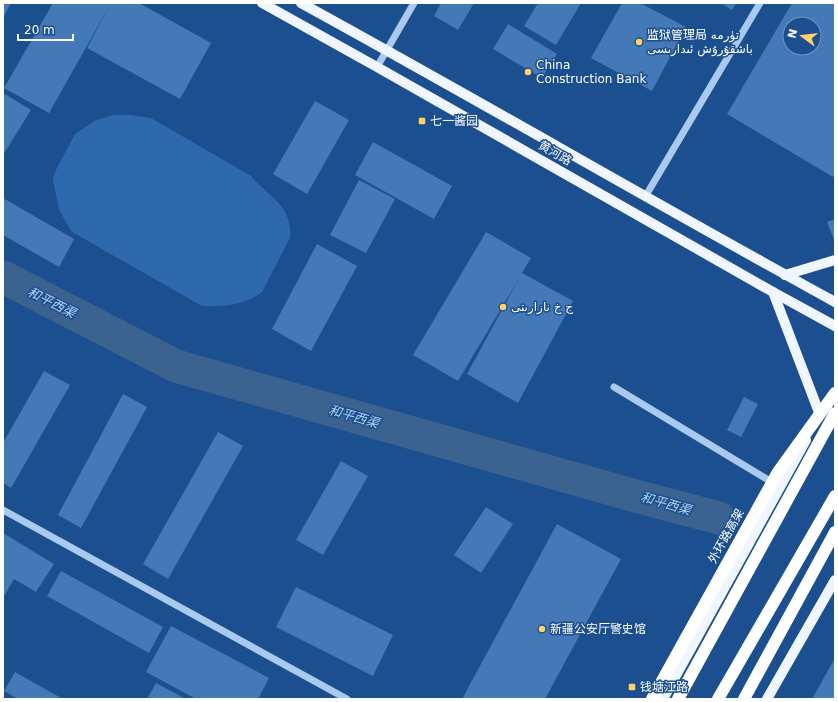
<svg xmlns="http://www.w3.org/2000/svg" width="838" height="702" viewBox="0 0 838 702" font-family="'DejaVu Sans','Noto Naskh Arabic','Noto Sans SC',sans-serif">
	<rect width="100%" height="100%" fill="#1b4f8f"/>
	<!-- green -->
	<path fill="#2e69ad" d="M113,115H130L151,118L251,176C268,197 293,205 290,238L262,292C246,305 222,307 202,306L72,232L59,210L53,179L56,170L75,134L96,120Z"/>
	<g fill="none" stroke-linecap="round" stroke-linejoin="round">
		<!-- river -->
		<polyline stroke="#3c6290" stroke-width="33" points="3,277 176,366 639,497 719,518"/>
	</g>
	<!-- building -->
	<g fill="#4478b7" fill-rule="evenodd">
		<polygon points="3,3 11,3 3,18"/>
		<polygon points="53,3 139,3 211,43 180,99 87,48 110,5 49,113 4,88"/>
		<polygon points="441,3 474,3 458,30 434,16"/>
		<polygon points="538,3 581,3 556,45 524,26"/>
		<polygon points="622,3 640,3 686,27 652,91 591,58"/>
		<polygon points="721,3 736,3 732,10"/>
		<path d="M792,3H835V173L833,177L727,114ZM790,24H814V48H790Z"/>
		<polygon points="508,24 557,54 542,78 493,49"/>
		<polygon points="5,94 31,110 3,155 3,98"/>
		<polygon points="315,101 349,120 307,194 273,174"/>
		<polygon points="373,142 452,186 434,219 355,175"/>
		<polygon points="359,180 395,199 366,253 330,235"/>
		<polygon points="3,198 74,239 59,267 3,235"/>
		<polygon points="835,219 835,242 827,222"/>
		<polygon points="486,232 531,258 522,273 573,301 518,403 467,374 520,277 458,381 413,355"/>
		<polygon points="317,244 357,266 311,351 272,329"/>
		<polygon points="44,371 70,385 11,488 3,483 3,443"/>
		<polygon points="123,394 147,407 81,528 58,515"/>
		<polygon points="744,397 758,404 741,437 727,430"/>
		<polygon points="218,432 243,446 168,579 143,564"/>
		<polygon points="341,461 368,476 323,555 296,540"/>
		<polygon points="486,507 513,524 481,573 454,555"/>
		<polygon points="557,524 621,559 545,699 462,699"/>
		<polygon points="3,533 54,564 36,592 14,579 3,598"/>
		<polygon points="61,571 163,627 149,653 47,596"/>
		<polygon points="296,587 393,635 373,676 276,627"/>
		<polygon points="171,626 269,678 258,699 196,699 146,672"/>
		<polygon points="835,658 835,699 812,699"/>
		<polygon points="15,672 63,699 18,699 4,691"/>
		<polygon points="156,683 186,699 147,699"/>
	</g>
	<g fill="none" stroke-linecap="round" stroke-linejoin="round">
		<!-- minor -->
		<g stroke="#a9c9ee" stroke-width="7">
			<polyline points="377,67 414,3"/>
			<polyline points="645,197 760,3"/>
			<polyline points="614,387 775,484"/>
			<polyline points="3,510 347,699"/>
		</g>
		<!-- major -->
		<g stroke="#f0f6ff" stroke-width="10">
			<polyline points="262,3 377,67 773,292 835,326"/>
			<path d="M301,3C480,101 656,204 835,302"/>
			<polyline points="785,275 835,260"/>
			<polyline points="773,292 820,415"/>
			<polyline points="663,699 806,440"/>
			<polyline points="767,699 835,580"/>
		</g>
		<!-- highway -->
		<g stroke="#fff" stroke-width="12">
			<polyline points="678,699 835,413"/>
			<polyline points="718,699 835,496"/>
			<polyline points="744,699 835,532"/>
		</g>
		<!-- highway-bridge -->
		<polyline stroke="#fff" stroke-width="12" points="652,699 778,472 835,393"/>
	</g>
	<!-- markers -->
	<g fill="#ffd166" stroke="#1b4f8f" stroke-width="1.5">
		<circle cx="639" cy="42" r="4"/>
		<circle cx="528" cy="72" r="4"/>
		<rect x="418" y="117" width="8" height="8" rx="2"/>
		<circle cx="503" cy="307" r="4"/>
		<circle cx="542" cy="629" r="4"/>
		<rect x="628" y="683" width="8" height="8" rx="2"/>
	</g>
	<g text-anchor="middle" stroke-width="3" stroke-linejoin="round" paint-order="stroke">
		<!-- poi labels -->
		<g font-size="12" fill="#fff" stroke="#1b4f8f" text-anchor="start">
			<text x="647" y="39">监狱管理局 تۈرمە<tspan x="647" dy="14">باشقۇرۇش ئىدارىسى</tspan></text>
			<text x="536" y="69">China<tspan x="536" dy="14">Construction Bank</tspan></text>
			<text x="430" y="125">七一酱园</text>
			<text x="511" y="311">ج خ نازارىتى</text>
			<text x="550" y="633">新疆公安厅警史馆</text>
			<text x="640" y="691">钱塘江路</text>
		</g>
		<!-- street labels -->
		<g font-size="12" fill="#fff" stroke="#1b4f8f">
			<text transform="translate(555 153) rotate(30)" y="4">黄河路</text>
			<text transform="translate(726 536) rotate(-61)" y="4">外环路高架</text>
		</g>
		<!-- water labels -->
		<g font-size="13" font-style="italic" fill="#b5d3f5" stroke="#1b4f8f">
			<text transform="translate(52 302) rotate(27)" y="5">和平西渠</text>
			<text transform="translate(354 416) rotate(16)" y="5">和平西渠</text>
			<text transform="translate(666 503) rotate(16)" y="5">和平西渠</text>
		</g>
	</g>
	<!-- border -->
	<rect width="838" height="702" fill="none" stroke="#ffffff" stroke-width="8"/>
	<!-- north arrow -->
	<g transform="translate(802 36) rotate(285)"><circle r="19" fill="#1b4f8f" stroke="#7695bc"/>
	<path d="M0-3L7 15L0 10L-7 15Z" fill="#ffd166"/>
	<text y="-6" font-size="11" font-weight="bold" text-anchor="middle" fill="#ffffff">N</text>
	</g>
	<!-- scale -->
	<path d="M18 34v6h55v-6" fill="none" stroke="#ffffff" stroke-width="2"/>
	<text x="24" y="34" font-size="12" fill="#ffffff" stroke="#1b4f8f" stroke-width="3" paint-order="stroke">20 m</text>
</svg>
